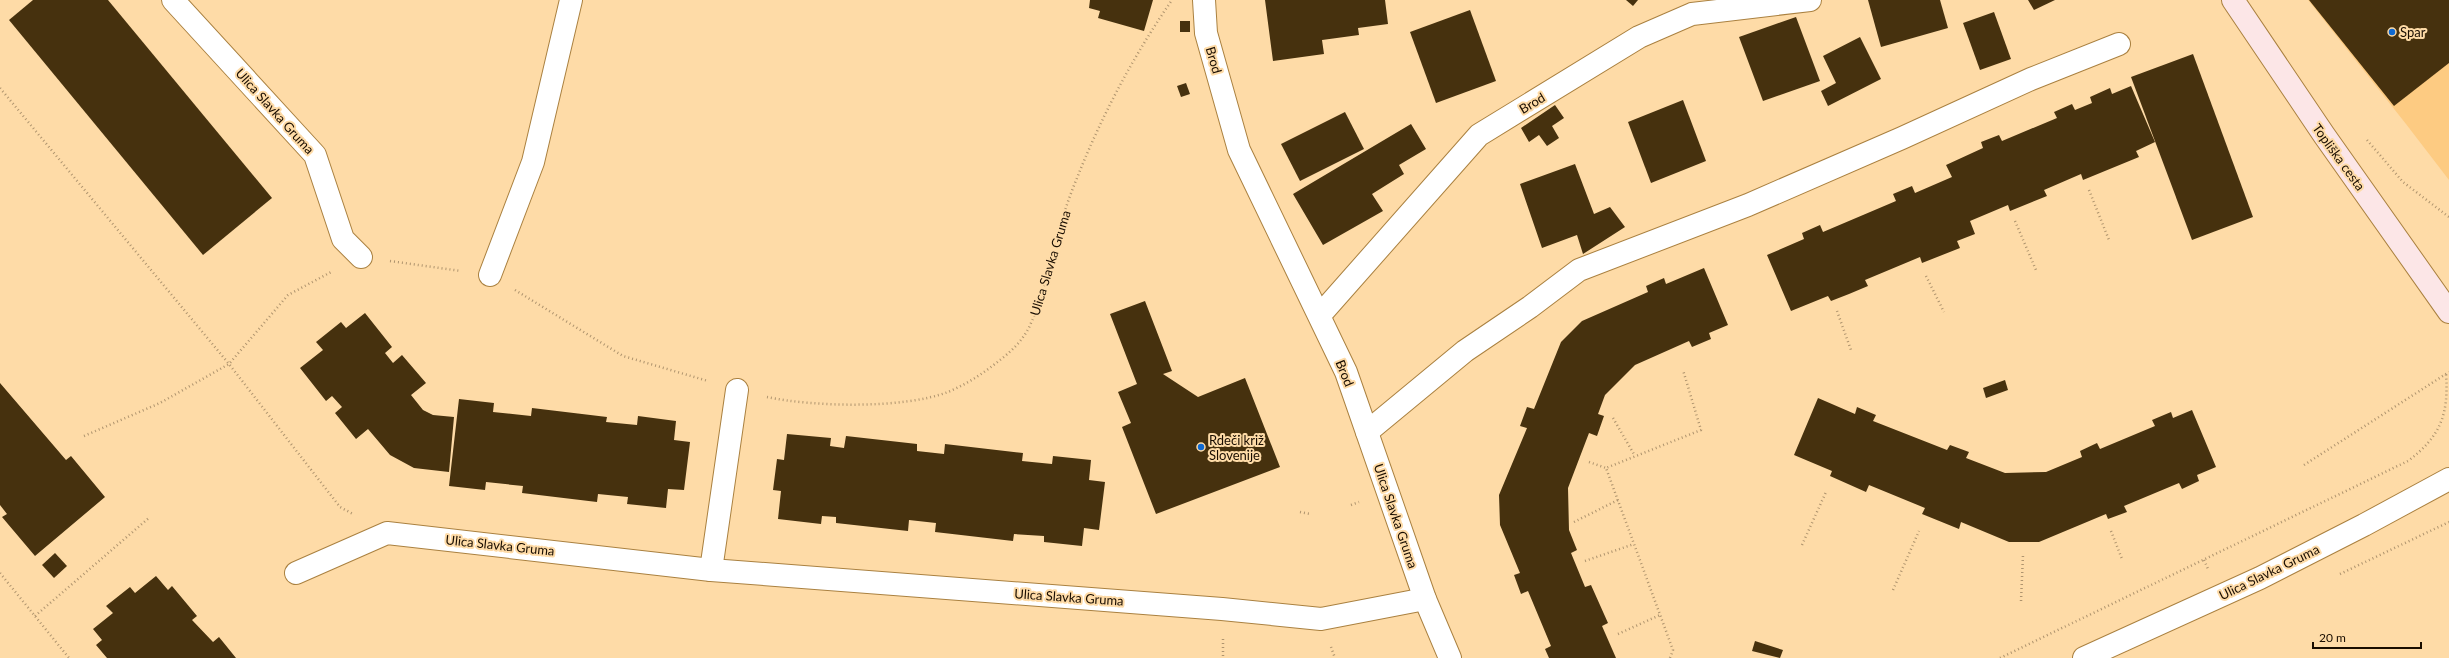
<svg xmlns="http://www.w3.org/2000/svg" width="2449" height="658" viewBox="0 0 2449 658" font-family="Lato,sans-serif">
	<rect width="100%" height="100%" fill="#fedba7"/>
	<!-- built -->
	<polygon fill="#fdcb82" points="2308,0 2449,0 2449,180 2406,124"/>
	<!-- building -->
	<g fill="#46310e">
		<polygon points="33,0 108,0 272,198 203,255 9,20"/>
		<polygon points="1090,0 1153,0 1144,31 1098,18 1100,11 1089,8"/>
		<polygon points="1265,0 1385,0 1388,24 1358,28 1359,35 1322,40 1324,54 1273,61"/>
		<polygon points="1626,0 1638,0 1633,6"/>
		<polygon points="1868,0 1940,0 1948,28 1881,47"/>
		<polygon points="2028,0 2055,0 2034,10"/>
		<polygon points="2309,0 2449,0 2449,63 2394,106"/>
		<polygon points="1470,10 1496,81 1436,103 1410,32"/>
		<polygon points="1994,12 2011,59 1980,70 1963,23"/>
		<polygon points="1796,17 1820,81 1763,101 1739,37"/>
		<rect x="1180" y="21" width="10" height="11"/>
		<polygon points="1860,37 1881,79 1828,106 1821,91 1836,83 1823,56"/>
		<polygon points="2193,54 2253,217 2192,240 2131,77"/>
		<polygon points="1186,83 1190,94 1181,97 1177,86"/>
		<polygon points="2131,86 2155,142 2136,151 2139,157 2083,180 2081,174 2044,190 2047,196 2010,211 2008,205 1970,221 1975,234 1957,241 1960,248 1922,263 1920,257 1865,280 1868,286 1849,294 1831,301 1828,296 1791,311 1767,255 1804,239 1802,233 1820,225 1823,232 1896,201 1893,194 1912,186 1915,193 1952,177 1946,165 1983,148 1981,142 1999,135 2002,141 2057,118 2054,112 2072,104 2075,110 2092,103 2090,97 2110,88 2112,94"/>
		<polygon points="1683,100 1706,161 1651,183 1628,122"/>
		<polygon points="1555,105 1564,118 1552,126 1559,138 1547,146 1539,135 1529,142 1521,128"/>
		<polygon points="1345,112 1364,149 1300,181 1281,144"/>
		<polygon points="1411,124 1426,149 1399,165 1404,174 1372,194 1383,211 1323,245 1293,194"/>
		<polygon points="1575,164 1594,214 1610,207 1625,227 1583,254 1577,235 1542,248 1520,184"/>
		<polygon points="1704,268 1728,325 1709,333 1711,339 1692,347 1689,341 1635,365 1605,395 1598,414 1604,416 1597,436 1589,433 1568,488 1569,530 1577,550 1571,553 1585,587 1591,585 1608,623 1602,626 1616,658 1549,658 1545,649 1551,646 1528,591 1521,594 1514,575 1520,573 1500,525 1499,495 1527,428 1520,426 1527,407 1534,409 1561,342 1582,321 1648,292 1646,286 1664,278 1666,284"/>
		<polygon points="1145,301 1172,371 1163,374 1198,397 1245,378 1280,467 1156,514 1122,427 1131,423 1118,392 1137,384 1110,314"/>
		<polygon points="365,313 392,347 385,353 393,363 402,355 426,383 411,395 423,410 433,415 454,417 449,472 414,468 390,455 368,429 356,439 335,413 342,407 332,396 326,401 300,368 323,350 316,342 341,322 346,328"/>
		<polygon points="2005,380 2008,390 1986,398 1983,388"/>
		<polygon points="0,383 66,460 71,456 105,497 35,556 2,517 7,514 0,505"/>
		<polygon points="1818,398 1855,414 1857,407 1876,415 1873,421 1947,450 1950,445 1969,452 1966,458 2005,473 2046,472 2082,457 2080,451 2097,443 2100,449 2155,426 2152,420 2171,412 2173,418 2192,410 2216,467 2197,475 2199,481 2182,489 2179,483 2124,506 2127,512 2108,519 2106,514 2039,542 2009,542 1961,522 1959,529 1922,514 1925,508 1869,485 1866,492 1830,476 1832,471 1794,455"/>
		<polygon points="459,399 494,403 493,412 531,416 532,408 607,417 606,422 637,425 638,416 676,421 674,440 690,442 684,490 668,489 666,508 627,504 628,497 598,494 597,502 522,493 523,486 486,482 485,490 449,486"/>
		<polygon points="787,434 831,438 830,446 844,448 846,436 917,444 917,451 944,454 945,444 1023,453 1022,461 1052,464 1053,456 1091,460 1089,480 1105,482 1099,530 1084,528 1082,546 1044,542 1044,536 1014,534 1013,541 935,532 936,523 909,520 908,531 836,523 836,517 822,516 821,524 778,519 781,491 773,490 777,459 784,460"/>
		<polygon points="55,553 67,566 54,578 42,565"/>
		<polygon points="156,576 168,590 172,586 197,616 192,620 213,642 219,637 236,658 107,658 96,645 102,640 93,629 113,613 106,606 130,587 135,593"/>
		<polygon points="1755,641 1783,650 1780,658 1752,651"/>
	</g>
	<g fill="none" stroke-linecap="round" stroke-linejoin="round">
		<!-- minor casing -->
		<g stroke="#aa8140" stroke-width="24">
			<g id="minor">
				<polyline points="173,0 315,155 343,239 361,257"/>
				<polyline points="1204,0 1206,33 1239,150 1346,372 1425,599 1450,658"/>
				<polyline points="490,275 533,162 571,0"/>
				<polyline points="1320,315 1479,135 1639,37 1692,14 1810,0"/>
				<polyline points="737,390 711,570 1222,609 1321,619 1425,599"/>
				<polyline points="1367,432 1465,351 1530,307 1579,270 1748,205 1902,138 2031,79 2119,44"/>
				<polyline points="296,573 387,533 711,570"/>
				<polyline points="2084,658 2260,578 2364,525 2449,479"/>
			</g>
		</g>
		<!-- secondary casing -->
		<g stroke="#aa8140" stroke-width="24">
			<polyline id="secondary" points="2233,0 2324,135 2449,312"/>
		</g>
		<!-- path -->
		<g stroke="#af946e" stroke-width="2.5" stroke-dasharray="1 3" stroke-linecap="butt">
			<polyline points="0,88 229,364 340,507 353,514"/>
			<polyline points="2367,140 2403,182 2449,217"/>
			<polyline points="2089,190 2109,240"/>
			<polyline points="2015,221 2036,270"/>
			<polyline points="390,261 461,271"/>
			<polyline points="1926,276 1944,312"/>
			<polyline points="515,290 623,356 708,381"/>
			<polyline points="1837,311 1851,350"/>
			<path d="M767,397C814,407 903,409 948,392C967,384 984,373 1000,360C1013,350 1025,338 1031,323C1045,294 1049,261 1059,230C1064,212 1070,195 1077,178C1102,115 1134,55 1172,0"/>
			<polyline points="1613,418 1635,456"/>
			<polyline points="84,436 160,403 229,364 288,295 333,271"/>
			<polyline points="1589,462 1606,468"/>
			<polyline points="2304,465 2449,372"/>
			<polyline points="1351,505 1359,502"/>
			<polyline points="1300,512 1310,514"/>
			<polyline points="1574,522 1618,500"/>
			<polyline points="2111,531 2122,559"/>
			<polyline points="1802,545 1826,492"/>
			<polyline points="2204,560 2208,569"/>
			<polyline points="1585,561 1634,544"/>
			<polyline points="0,573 69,658"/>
			<polyline points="2340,574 2449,522"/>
			<polyline points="1893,590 1919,531"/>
			<polyline points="2021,601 2023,555"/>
			<polyline points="35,616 150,517"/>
			<polyline points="1618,634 1660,615"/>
			<polyline points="1223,639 1223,658"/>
			<polyline points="1331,647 1335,658"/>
			<polyline points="1670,658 1673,650 1606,468 1701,430 1683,370"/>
			<path d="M2000,658L2408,461C2440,437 2449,415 2446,374"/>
		</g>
		<!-- minor -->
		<use href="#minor" stroke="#fff" stroke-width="22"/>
		<!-- secondary -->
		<use href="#secondary" stroke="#fce6e7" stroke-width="22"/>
	</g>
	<!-- markers -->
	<g fill="#0e69d2" stroke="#fedba7" stroke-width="1.5">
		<circle cx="2392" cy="32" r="4"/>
		<circle cx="1201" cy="447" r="4"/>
	</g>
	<g text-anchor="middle" stroke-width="4" stroke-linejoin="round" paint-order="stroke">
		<!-- poi labels -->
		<g font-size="13" fill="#190d00" stroke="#fedba7" text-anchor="start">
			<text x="2400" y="37">Spar</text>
			<text x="1209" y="445">Rdeči križ<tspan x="1209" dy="15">Slovenije</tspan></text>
		</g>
		<!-- street labels -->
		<g font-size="13" fill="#190d00" stroke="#fedba7">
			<text transform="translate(1214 60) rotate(74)" y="5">Brod</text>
			<text transform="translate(1532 103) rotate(-31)" y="5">Brod</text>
			<text transform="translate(275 111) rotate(48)" y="5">Ulica Slavka Gruma</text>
			<text transform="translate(2339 157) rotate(54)" y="5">Topliška cesta</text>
			<text transform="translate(1050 263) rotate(-73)" y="5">Ulica Slavka Gruma</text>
			<text transform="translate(1345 373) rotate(68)" y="5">Brod</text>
			<text transform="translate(1396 516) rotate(71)" y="5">Ulica Slavka Gruma</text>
			<text transform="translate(500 545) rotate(6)" y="5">Ulica Slavka Gruma</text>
			<text transform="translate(2269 572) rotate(-26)" y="5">Ulica Slavka Gruma</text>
			<text transform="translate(1069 597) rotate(4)" y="5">Ulica Slavka Gruma</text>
		</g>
	</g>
	<!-- scale -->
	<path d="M2313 642v6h108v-6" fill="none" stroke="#190d00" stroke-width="2"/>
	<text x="2319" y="642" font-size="12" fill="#190d00" stroke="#fedba7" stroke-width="3" paint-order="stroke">20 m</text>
</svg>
